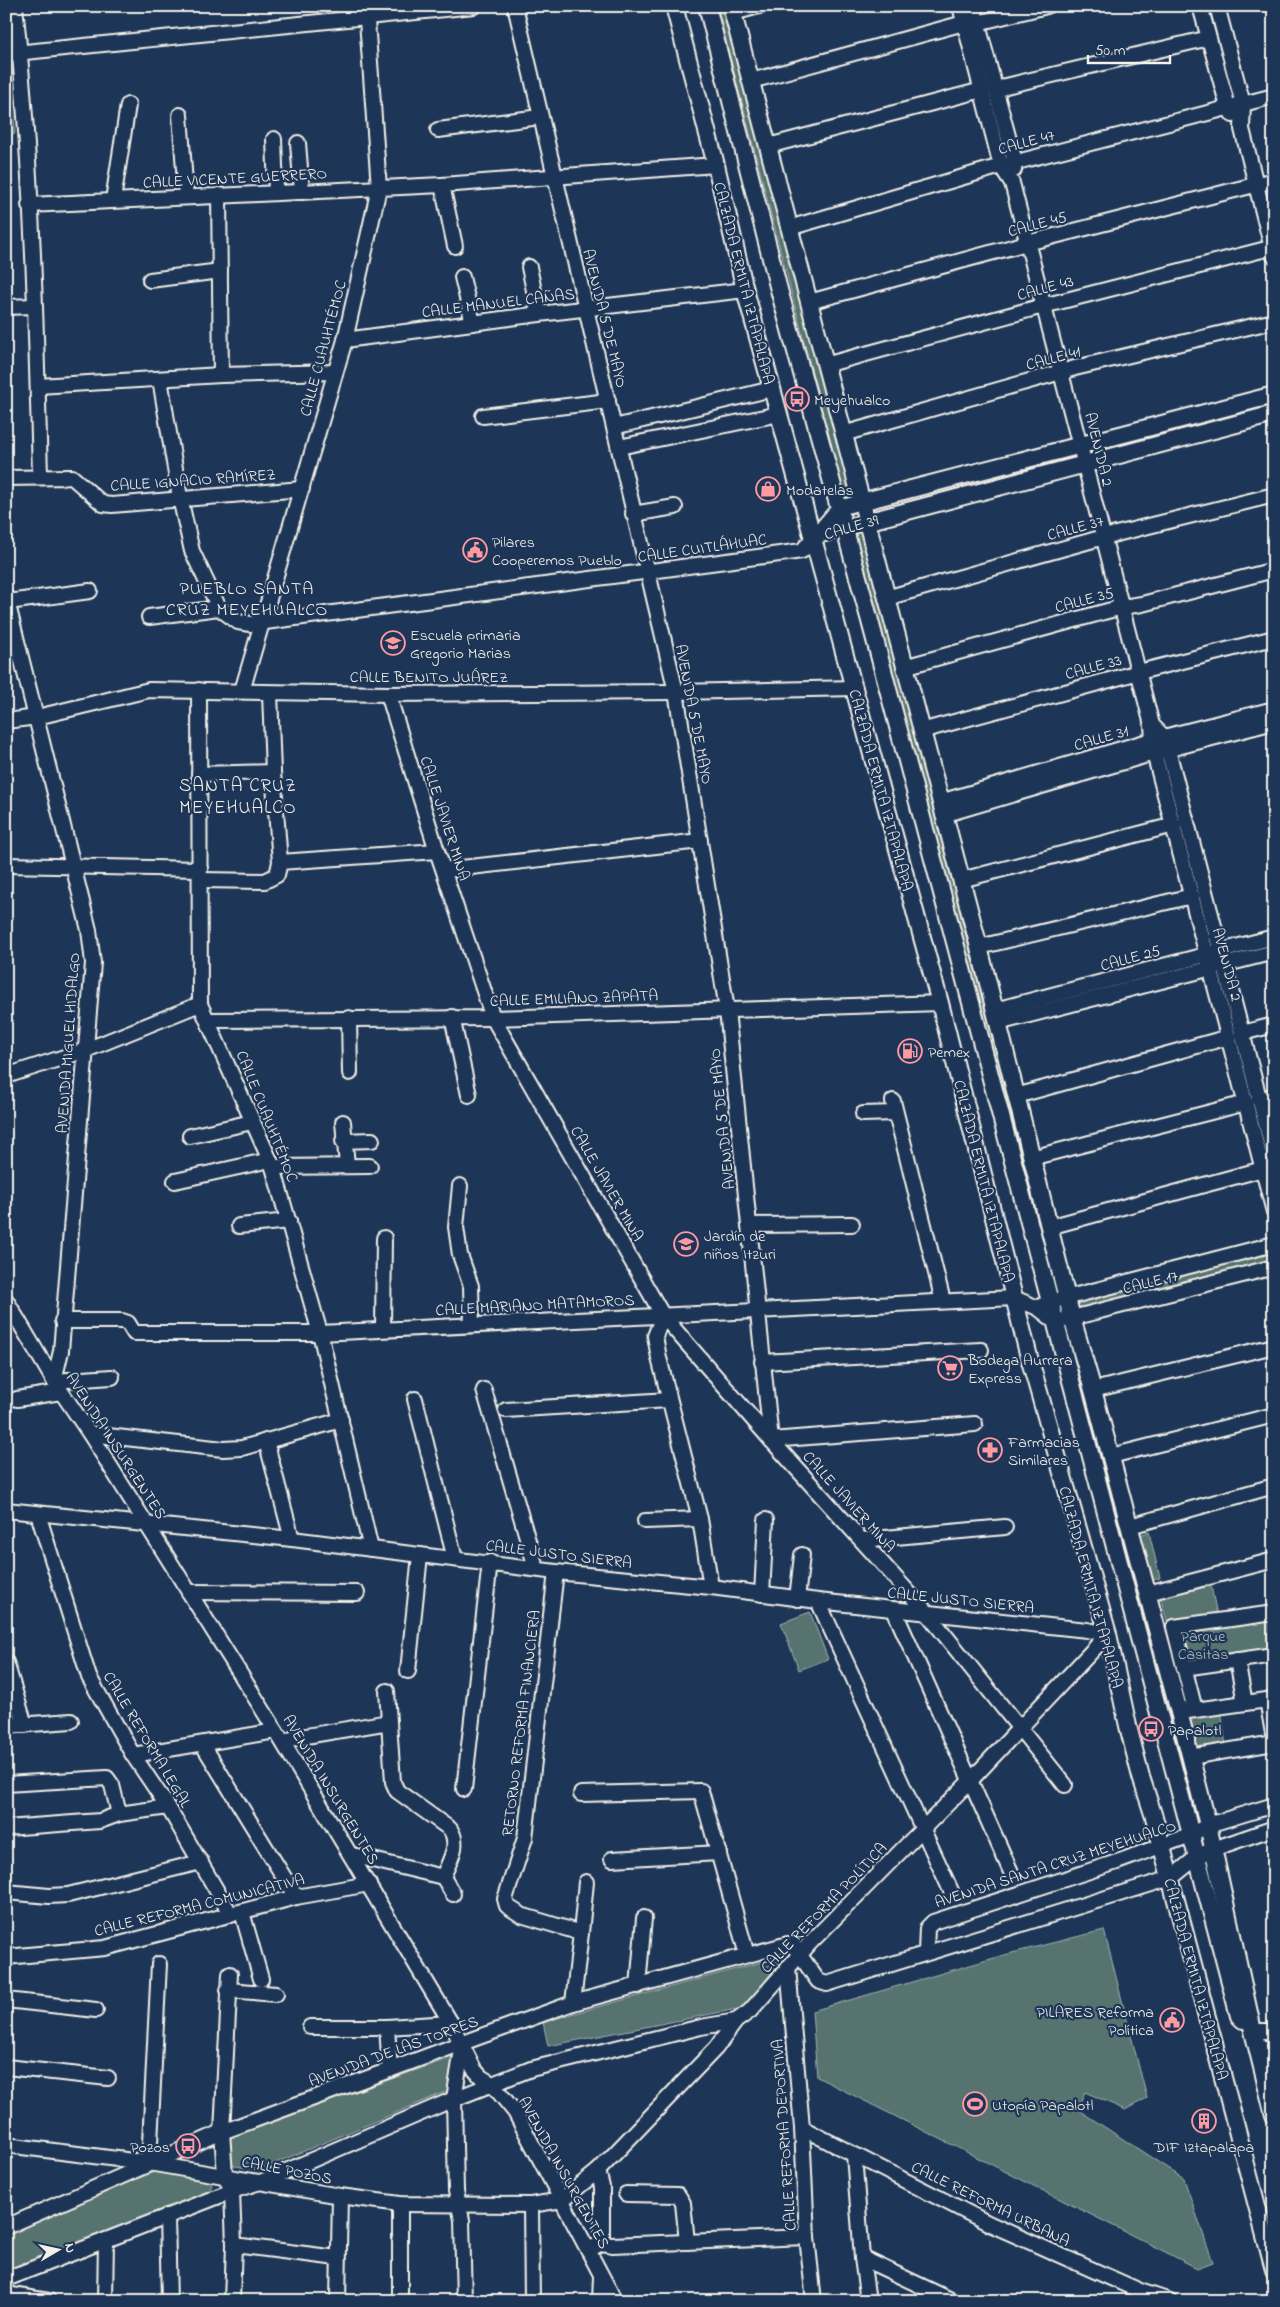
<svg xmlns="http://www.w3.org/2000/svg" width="1280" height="2307" viewBox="0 0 1280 2307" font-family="'Indie Flower',sans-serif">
	<rect width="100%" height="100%" fill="#1d3557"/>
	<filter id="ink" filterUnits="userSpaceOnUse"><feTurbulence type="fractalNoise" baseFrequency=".02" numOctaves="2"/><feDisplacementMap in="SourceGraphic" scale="10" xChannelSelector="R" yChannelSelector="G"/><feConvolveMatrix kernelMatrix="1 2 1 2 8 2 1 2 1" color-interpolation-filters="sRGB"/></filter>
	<g filter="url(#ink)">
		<!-- green -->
		<g fill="#577370" stroke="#a6b2ac">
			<polygon points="717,6 725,6 1055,1280 1048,1280"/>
			<polygon points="12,65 15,134 6,133 6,66"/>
			<polygon points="1274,1249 1274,1262 1080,1311 1076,1300"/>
			<polygon points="1149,1532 1160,1578 1152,1580 1139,1535"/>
			<polygon points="1211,1586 1217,1615 1168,1624 1160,1597"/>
			<polygon points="810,1612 828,1659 799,1670 781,1623"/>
			<polygon points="1274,1616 1274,1653 1188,1666 1178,1629"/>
			<polygon points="1221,1709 1226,1747 1195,1753 1188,1714"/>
			<polygon points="1104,1930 1147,2098 1125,2110 1085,2092 1077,2109 1184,2179 1213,2262 1197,2268 817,2077 812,2011 1008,1954"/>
			<polygon points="783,1956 747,2007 548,2046 543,2022"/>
			<polygon points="453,2057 450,2090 259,2170 230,2165 229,2137"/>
			<polygon points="157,2171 209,2179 212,2185 209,2191 6,2273 6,2230"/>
		</g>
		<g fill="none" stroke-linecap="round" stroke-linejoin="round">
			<!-- minor casing -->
			<g stroke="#f4f1e8" stroke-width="18">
				<g id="minor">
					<path d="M15,6C32,162 36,320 40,476"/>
					<polyline points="515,6 676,692 727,1010 771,1440 975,1424"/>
					<polyline points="960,6 1001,166 1012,183 1152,725 1154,753 1274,1212"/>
					<polyline points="973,6 1015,162 1014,170"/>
					<polyline points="1200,6 1228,107 1233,115"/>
					<polyline points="1217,6 1243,104 1242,129 1274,256"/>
					<polyline points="733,13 759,6"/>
					<polyline points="977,23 1047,6"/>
					<polyline points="6,54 474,6"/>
					<polyline points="751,81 964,23"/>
					<polyline points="996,91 1006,86 1209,38"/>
					<polyline points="180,115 186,197"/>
					<polyline points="438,130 540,117"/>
					<polyline points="274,139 276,192"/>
					<polyline points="298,143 302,192"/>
					<polyline points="768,146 982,90"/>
					<polyline points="442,185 455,246"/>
					<polyline points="219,195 221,375"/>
					<polyline points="113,200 128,105"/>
					<polyline points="29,205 442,185 716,165"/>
					<polyline points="789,228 1001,166 1274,96"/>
					<polyline points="529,267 539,314"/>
					<polyline points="462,277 473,323"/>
					<polyline points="150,280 220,271"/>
					<polyline points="809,302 1027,243 1274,180"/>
					<polyline points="6,307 34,306"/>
					<polyline points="345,340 539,314 745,290"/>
					<polyline points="825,365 1043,306 1274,247"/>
					<polyline points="160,379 180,498 192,551 219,608 238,622 250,624 802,551 839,508 861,502"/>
					<polyline points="38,386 221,375 335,372"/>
					<polyline points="483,416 608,401"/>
					<polyline points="614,427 772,389"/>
					<polyline points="843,434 1075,368 1274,321"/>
					<polyline points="619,447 779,414"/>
					<polyline points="6,478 72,477 103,504 112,505 302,489"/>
					<polyline points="633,514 675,507"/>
					<polyline points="814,537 866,522"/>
					<polyline points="6,597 89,930 93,963 61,1351 54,1381 112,1377"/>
					<polyline points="886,598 1104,537 1274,495"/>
					<polyline points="8,602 90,591"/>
					<polyline points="149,617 219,608"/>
					<polyline points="904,667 1122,607 1142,604 1274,570"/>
					<polyline points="199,690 200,1004 273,1167 320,1333 371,1549"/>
					<polyline points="242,691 345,340 379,188 366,6"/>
					<polyline points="270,693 273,772 280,862"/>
					<polyline points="388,694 437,851 493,1018 663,1316 771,1440 928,1614 1065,1785"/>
					<polyline points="6,721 37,717 149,690 388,694 676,692 855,688"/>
					<polyline points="1152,725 1164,737 1168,750 1274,1155"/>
					<polyline points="921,731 1139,672 1274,638"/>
					<polyline points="199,774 273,772"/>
					<polyline points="940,802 1152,740 1274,709"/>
					<polyline points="943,815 1154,753 1274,722"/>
					<polyline points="6,865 200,869"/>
					<polyline points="444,870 700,841"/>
					<polyline points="201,880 265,881 277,875 280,862 437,851"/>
					<polyline points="961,880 1174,825"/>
					<polyline points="979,947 1192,896"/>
					<polyline points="995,1010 1274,937"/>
					<polyline points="452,1017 469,1095"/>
					<polyline points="349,1018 350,1073"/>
					<polyline points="209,1020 493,1018 940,1003"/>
					<polyline points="998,1023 1274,952"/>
					<polyline points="1242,1033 1274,1025"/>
					<polyline points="6,1076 86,1050 200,1004"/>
					<polyline points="1016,1096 1229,1037"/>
					<polyline points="1259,1100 1274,1096"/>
					<polyline points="893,1101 943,1301"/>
					<polyline points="863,1114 895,1113"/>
					<polyline points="343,1122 347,1165"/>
					<polyline points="190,1136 252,1122"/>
					<polyline points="343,1141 372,1140"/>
					<polyline points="1031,1158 1246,1103"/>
					<polyline points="273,1167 370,1166"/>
					<polyline points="175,1181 270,1160"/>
					<polyline points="460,1186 456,1227 460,1255 471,1286 472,1325"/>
					<polyline points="749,1225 852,1224"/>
					<polyline points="239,1226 289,1221"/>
					<polyline points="1049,1227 1263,1169"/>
					<polyline points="6,1300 54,1381 90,1434 276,1731 451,2023 474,2069 481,2077 492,2084 515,2112 615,2301"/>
					<polyline points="1041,1306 1050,1302 1274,1244"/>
					<polyline points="663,1316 655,1336 659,1358 700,1519 711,1587"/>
					<polyline points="62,1321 122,1321 128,1323 134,1333 320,1333 1014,1298 1038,1308 1056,1322 1274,1267"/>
					<polyline points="383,1329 384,1238"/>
					<polyline points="762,1362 981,1350"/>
					<polyline points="484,1390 536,1568"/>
					<polyline points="1093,1390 1274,1346"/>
					<polyline points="17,1399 61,1392"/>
					<polyline points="415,1399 455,1559"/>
					<polyline points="506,1410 669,1400"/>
					<polyline points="90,1434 223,1449 242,1448 341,1420"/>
					<polyline points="266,1441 292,1539"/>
					<polyline points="1111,1456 1274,1415"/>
					<polyline points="6,1510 292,1539 556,1572 711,1587 818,1601 1087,1630 1108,1634"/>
					<polyline points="38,1514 89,1677 133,1755 168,1807 231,1915"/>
					<polyline points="645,1521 700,1519"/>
					<polyline points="1130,1526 1274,1486"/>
					<polyline points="863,1540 1005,1527"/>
					<polyline points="556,1572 525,1838 505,1899 507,1906 521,1915 581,1933 573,2003"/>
					<polyline points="189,1592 357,1593"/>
					<polyline points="1148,1593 1274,1560"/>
					<polyline points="762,1594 766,1520"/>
					<polyline points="797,1599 802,1555"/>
					<polyline points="818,1601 952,1893"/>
					<polyline points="894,1610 1011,1872"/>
					<polyline points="1237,1660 1245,1703"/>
					<polyline points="6,1662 25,1725"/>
					<polyline points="1184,1668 1274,1655"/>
					<polyline points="408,1671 420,1555"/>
					<polyline points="387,1691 389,1722"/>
					<polyline points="1267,1700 1274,1739"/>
					<polyline points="1195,1710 1174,1627 1274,1613"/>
					<polyline points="1188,1711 1274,1699"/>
					<polyline points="6,1726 71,1721"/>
					<path d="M284,1743L294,1738L389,1722L393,1782L397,1791L450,1829C461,1845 449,1861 443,1877L352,1855"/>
					<polyline points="203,1745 296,1897"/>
					<polyline points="133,1755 276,1731"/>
					<polyline points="1190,1757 1274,1743"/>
					<polyline points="6,1784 107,1778 112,1785 119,1814"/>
					<polyline points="464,1789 490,1562"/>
					<polyline points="581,1794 701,1791 747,1955"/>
					<polyline points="6,1828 100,1821 119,1814 168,1807"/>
					<polyline points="612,1859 719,1853"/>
					<polyline points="443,1877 453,1894"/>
					<polyline points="6,1892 49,1896 68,1895 201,1862"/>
					<polyline points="242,1912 261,1979"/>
					<polyline points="581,1933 586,1882"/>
					<polyline points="926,1952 927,1928 933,1922 1117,1862 1191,1835 1208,1825 1274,1805"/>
					<polyline points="6,1957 105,1948 296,1897 369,1884"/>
					<polyline points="788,1967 802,2128 807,2237 814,2301"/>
					<polyline points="230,1974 222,2132 225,2175 232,2191 234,2245 232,2301"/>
					<polyline points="638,1986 644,1918"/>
					<polyline points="228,1990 276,1994"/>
					<polyline points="6,2000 96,2010"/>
					<polyline points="310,2027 387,2027 451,2023"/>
					<polyline points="387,2027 390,2070"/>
					<polyline points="1253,2031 1274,2031"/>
					<polyline points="463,2043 454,2099 456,2191 462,2220 464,2301"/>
					<polyline points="1257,2049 1274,2049"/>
					<polyline points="6,2067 108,2078"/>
					<polyline points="802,2128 990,2224 1140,2291 1170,2301"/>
					<polyline points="6,2145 149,2163 340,2196 400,2204 531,2205 562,2200 598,2171 716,2048 736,2021 750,2011 810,1943 971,1780 1108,1634"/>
					<polyline points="854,2155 862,2258 868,2301"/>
					<polyline points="149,2163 159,1964"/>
					<polyline points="598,2171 602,2187 602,2243"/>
					<polyline points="626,2194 678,2195 683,2203 687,2242"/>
					<polyline points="400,2204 400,2301"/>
					<polyline points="531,2205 532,2301"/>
					<polyline points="167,2216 169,2301"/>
					<polyline points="6,2227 222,2132 476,2038 573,2003 788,1944 793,1945 818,1981 827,1984 1171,1878 1197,1857 1213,1849 1274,1828"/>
					<polyline points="234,2245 337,2258"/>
					<polyline points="588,2250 602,2243 612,2245 807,2237"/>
					<polyline points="862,2258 953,2301"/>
					<polyline points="6,2279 232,2191 263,2181 454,2099 531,2069 701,2027 736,2021"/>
					<polyline points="6,2294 49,2301"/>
					<polyline points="105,2301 106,2240"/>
					<polyline points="338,2301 340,2196"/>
					<polyline points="600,2301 601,2277"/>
				</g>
			</g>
			<!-- major casing -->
			<g stroke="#f4f1e8" stroke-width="20">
				<g id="major">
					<polyline points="674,6 716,165 745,290 940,1003 1029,1357 1108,1634 1128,1726 1141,1777 1154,1817 1274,2270"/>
					<polyline points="707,6 778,286 870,621 1239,2016 1243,2020"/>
					<polyline points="731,6 979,947 1072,1318 1093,1390 1179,1712 1208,1825 1253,2031 1274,2115"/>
					<polyline points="861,502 1274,395"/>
					<polyline points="866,522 1274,414"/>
				</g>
			</g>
			<!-- minor -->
			<use href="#minor" stroke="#1d3557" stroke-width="14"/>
			<!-- major -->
			<use href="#major" stroke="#1d3557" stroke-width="16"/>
		</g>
	</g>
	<!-- icons -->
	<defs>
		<g id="bus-ring" transform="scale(1.25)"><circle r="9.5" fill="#1d3557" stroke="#ff9aa2" stroke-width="1.5"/><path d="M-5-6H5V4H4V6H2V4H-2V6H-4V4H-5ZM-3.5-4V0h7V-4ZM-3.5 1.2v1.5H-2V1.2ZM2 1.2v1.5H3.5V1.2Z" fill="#ff9aa2"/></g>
		<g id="shop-ring" transform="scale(1.25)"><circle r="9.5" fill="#1d3557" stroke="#ff9aa2" stroke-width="1.5"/><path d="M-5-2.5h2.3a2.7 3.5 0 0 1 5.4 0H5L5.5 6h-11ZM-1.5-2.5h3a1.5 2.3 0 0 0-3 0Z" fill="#ff9aa2"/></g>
		<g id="civic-ring" transform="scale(1.25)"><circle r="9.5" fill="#1d3557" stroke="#ff9aa2" stroke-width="1.5"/><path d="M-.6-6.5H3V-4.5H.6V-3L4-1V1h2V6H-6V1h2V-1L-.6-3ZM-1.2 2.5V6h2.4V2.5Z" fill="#ff9aa2"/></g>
		<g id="school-ring" transform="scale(1.25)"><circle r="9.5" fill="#1d3557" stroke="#ff9aa2" stroke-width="1.5"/><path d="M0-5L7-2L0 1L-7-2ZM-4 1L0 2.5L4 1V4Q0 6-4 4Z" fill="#ff9aa2"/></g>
		<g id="fuel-ring" transform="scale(1.25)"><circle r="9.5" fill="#1d3557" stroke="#ff9aa2" stroke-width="1.5"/><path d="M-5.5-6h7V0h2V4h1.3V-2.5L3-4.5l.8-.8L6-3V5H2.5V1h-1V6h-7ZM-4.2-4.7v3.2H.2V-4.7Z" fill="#ff9aa2"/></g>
		<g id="supermarket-ring" transform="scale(1.25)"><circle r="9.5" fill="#1d3557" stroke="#ff9aa2" stroke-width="1.5"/><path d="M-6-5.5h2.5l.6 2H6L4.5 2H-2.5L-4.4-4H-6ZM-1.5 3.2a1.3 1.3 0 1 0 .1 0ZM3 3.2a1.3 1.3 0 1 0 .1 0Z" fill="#ff9aa2"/></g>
		<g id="pharmacy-ring" transform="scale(1.25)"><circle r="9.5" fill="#1d3557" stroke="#ff9aa2" stroke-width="1.5"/><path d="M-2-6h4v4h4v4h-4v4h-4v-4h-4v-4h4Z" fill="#ff9aa2"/></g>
		<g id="stadium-ring" transform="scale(1.25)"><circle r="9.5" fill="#1d3557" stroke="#ff9aa2" stroke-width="1.5"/><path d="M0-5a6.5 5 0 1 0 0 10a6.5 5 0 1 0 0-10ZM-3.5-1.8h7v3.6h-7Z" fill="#ff9aa2"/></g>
		<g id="building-ring" transform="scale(1.25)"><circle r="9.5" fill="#1d3557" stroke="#ff9aa2" stroke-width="1.5"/><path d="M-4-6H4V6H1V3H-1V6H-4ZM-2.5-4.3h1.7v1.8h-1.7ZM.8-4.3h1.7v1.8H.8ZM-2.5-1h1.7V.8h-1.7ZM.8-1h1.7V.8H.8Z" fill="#ff9aa2"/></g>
	</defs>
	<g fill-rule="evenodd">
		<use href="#bus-ring" x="797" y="399"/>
		<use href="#shop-ring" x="768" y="489"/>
		<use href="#civic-ring" x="475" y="550"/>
		<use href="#school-ring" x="393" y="643"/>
		<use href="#fuel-ring" x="910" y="1051"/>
		<use href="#school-ring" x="686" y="1244"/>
		<use href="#supermarket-ring" x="950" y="1368"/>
		<use href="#pharmacy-ring" x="990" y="1450"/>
		<use href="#bus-ring" x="1151" y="1729"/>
		<use href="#civic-ring" x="1172" y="2020"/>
		<use href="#stadium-ring" x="975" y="2104"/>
		<use href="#building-ring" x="1204" y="2121"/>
		<use href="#bus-ring" x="188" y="2146"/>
	</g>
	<g text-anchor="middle" stroke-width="4.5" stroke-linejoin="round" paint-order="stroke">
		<!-- street labels -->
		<g font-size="16" fill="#f4f1e8" stroke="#1d3557">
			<text transform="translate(1026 141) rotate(-15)" y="6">CALLE 47</text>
			<text transform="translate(235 177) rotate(-3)" y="6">CALLE VICENTE GUERRERO</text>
			<text transform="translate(1037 223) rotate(-15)" y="6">CALLE 45</text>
			<text transform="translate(745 283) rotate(76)" y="6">CALZADA ERMITA IZTAPALAPA</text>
			<text transform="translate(1045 287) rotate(-15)" y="6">CALLE 43</text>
			<text transform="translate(498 302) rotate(-7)" y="6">CALLE MANUEL CAÑAS</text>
			<text transform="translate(606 318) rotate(76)" y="6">AVENIDA 5 DE MAYO</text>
			<text transform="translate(322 348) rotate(-75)" y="6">CALLE CUAUHTÉMOC</text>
			<text transform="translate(1053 357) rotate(-15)" y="6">CALLE 41</text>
			<text transform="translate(1100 449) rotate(76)" y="6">AVENIDA 2</text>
			<text transform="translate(193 479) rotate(-4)" y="6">CALLE IGNACIO RAMÍREZ</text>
			<text transform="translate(851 526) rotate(-16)" y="6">CALLE 39</text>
			<text transform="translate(1075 527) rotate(-15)" y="6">CALLE 37</text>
			<text transform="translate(702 547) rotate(-8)" y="6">CALLE CUITLÁHUAC</text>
			<text transform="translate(1084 599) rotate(-15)" y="6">CALLE 35</text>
			<text transform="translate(1093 666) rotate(-15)" y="6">CALLE 33</text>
			<text x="429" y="682">CALLE BENITO JUÁREZ</text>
			<text transform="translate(695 714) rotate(79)" y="6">AVENIDA 5 DE MAYO</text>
			<text transform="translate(1101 737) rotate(-16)" y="6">CALLE 31</text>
			<text transform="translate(882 790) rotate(75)" y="6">CALZADA ERMITA IZTAPALAPA</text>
			<text transform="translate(446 818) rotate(72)" y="6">CALLE JAVIER MINA</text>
			<text transform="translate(1130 957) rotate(-15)" y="6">CALLE 25</text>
			<text transform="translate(1228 964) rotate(75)" y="6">AVENIDA 2</text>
			<text transform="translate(574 997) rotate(-2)" y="6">CALLE EMILIANO ZAPATA</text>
			<text transform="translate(67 1043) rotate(-86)" y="6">AVENIDA MIGUEL HIDALGO</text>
			<text transform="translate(268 1116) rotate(68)" y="6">CALLE CUAUHTÉMOC</text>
			<text transform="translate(721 1119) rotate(-96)" y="6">AVENIDA 5 DE MAYO</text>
			<text transform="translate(985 1181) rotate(76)" y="6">CALZADA ERMITA IZTAPALAPA</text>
			<text transform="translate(608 1183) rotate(60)" y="6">CALLE JAVIER MINA</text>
			<text transform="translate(1150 1281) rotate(-14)" y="6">CALLE 17</text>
			<text transform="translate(535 1304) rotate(-3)" y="6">CALLE MARIANO MATAMOROS</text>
			<text transform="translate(117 1445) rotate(57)" y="6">AVENIDA INSURGENTES</text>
			<text transform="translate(850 1501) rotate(48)" y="6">CALLE JAVIER MINA</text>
			<text transform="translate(559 1553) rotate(7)" y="6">CALLE JUSTO SIERRA</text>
			<text transform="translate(1092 1587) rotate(75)" y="6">CALZADA ERMITA IZTAPALAPA</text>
			<text transform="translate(961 1599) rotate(6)" y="6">CALLE JUSTO SIERRA</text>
			<text transform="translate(520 1723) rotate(-83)" y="6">RETORNO REFORMA FINANCIERA</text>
			<text transform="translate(148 1739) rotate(59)" y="6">CALLE REFORMA LEGAL</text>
			<text transform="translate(332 1789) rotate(59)" y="6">AVENIDA INSURGENTES</text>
			<text transform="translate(1055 1863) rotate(-18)" y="6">AVENIDA SANTA CRUZ MEYEHUALCO</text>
			<text transform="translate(199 1904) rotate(-14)" y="6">CALLE REFORMA COMUNICATIVA</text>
			<text transform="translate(823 1907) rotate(-46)" y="6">CALLE REFORMA POLÍTICA</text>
			<text transform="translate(1197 1979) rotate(75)" y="6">CALZADA ERMITA IZTAPALAPA</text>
			<text transform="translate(393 2050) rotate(-20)" y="6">AVENIDA DE LAS TORRES</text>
			<text transform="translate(783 2135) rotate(-94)" y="6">CALLE REFORMA DEPORTIVA</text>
			<text transform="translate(287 2169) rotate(11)" y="6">CALLE POZOS</text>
			<text transform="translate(565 2172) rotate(61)" y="6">AVENIDA INSURGENTES</text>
			<text transform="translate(991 2203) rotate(26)" y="6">CALLE REFORMA URBANA</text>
		</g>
		<!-- poi labels -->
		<g font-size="16" fill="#f4f1e8" stroke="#1d3557" text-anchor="start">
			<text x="814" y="405">Meyehualco</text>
			<text x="786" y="495">Modatelas</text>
			<text x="492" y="547">Pilares<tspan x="492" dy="18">Cooperemos Pueblo</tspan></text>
			<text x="410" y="640">Escuela primaria<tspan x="410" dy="18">Gregorio Marias</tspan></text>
			<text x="928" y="1057">Pemex</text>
			<text x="704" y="1241">Jardín de<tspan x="704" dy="18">niños Itzuri</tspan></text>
			<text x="968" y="1365">Bodega Aurrera<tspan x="968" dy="18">Express</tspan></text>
			<text x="1008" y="1447">Farmacias<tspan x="1008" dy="18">Similares</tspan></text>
			<text x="1168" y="1735">Papalotl</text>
			<text x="1154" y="2017" text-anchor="end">PILARES Reforma<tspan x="1154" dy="18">Política</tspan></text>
			<text x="992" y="2110">Utopía Papalotl</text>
			<text x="170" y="2152" text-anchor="end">Pozos</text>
			<text x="1204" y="2152" text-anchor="middle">DIF Iztapalapa</text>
		</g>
		<!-- park labels -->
		<g font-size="16" fill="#b5bfb8" stroke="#1d3557">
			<text x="1203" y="1641">Parque<tspan x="1203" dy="18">Casitas</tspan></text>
		</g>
		<!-- neighbourhood labels -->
		<g font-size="18" letter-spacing="1" fill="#f4f1e8" stroke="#1d3557">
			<text x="247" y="594">PUEBLO SANTA<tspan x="247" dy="21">CRUZ MEYEHUALCO</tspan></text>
		</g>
		<!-- quarter labels -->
		<g font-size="19" letter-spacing="1" fill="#f4f1e8" stroke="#1d3557">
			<text x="238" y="791">SANTA CRUZ<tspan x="238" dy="22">MEYEHUALCO</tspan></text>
		</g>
	</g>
	<!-- margin -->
	<rect width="1280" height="2307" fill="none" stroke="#1d3557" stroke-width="25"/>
	<rect x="12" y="12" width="1255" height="2282" fill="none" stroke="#f4f1e8" stroke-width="2" filter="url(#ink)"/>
	<!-- north arrow -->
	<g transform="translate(58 2250) rotate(81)" stroke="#1d3557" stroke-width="4" paint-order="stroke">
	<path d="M0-4L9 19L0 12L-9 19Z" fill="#f4f1e8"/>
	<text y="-8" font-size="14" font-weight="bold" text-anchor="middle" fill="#f4f1e8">N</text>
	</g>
	<!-- scale -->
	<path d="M1088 55v8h82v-8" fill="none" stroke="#f4f1e8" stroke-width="2.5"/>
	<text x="1095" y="55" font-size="15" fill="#f4f1e8" stroke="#1d3557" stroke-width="4" paint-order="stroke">50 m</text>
</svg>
